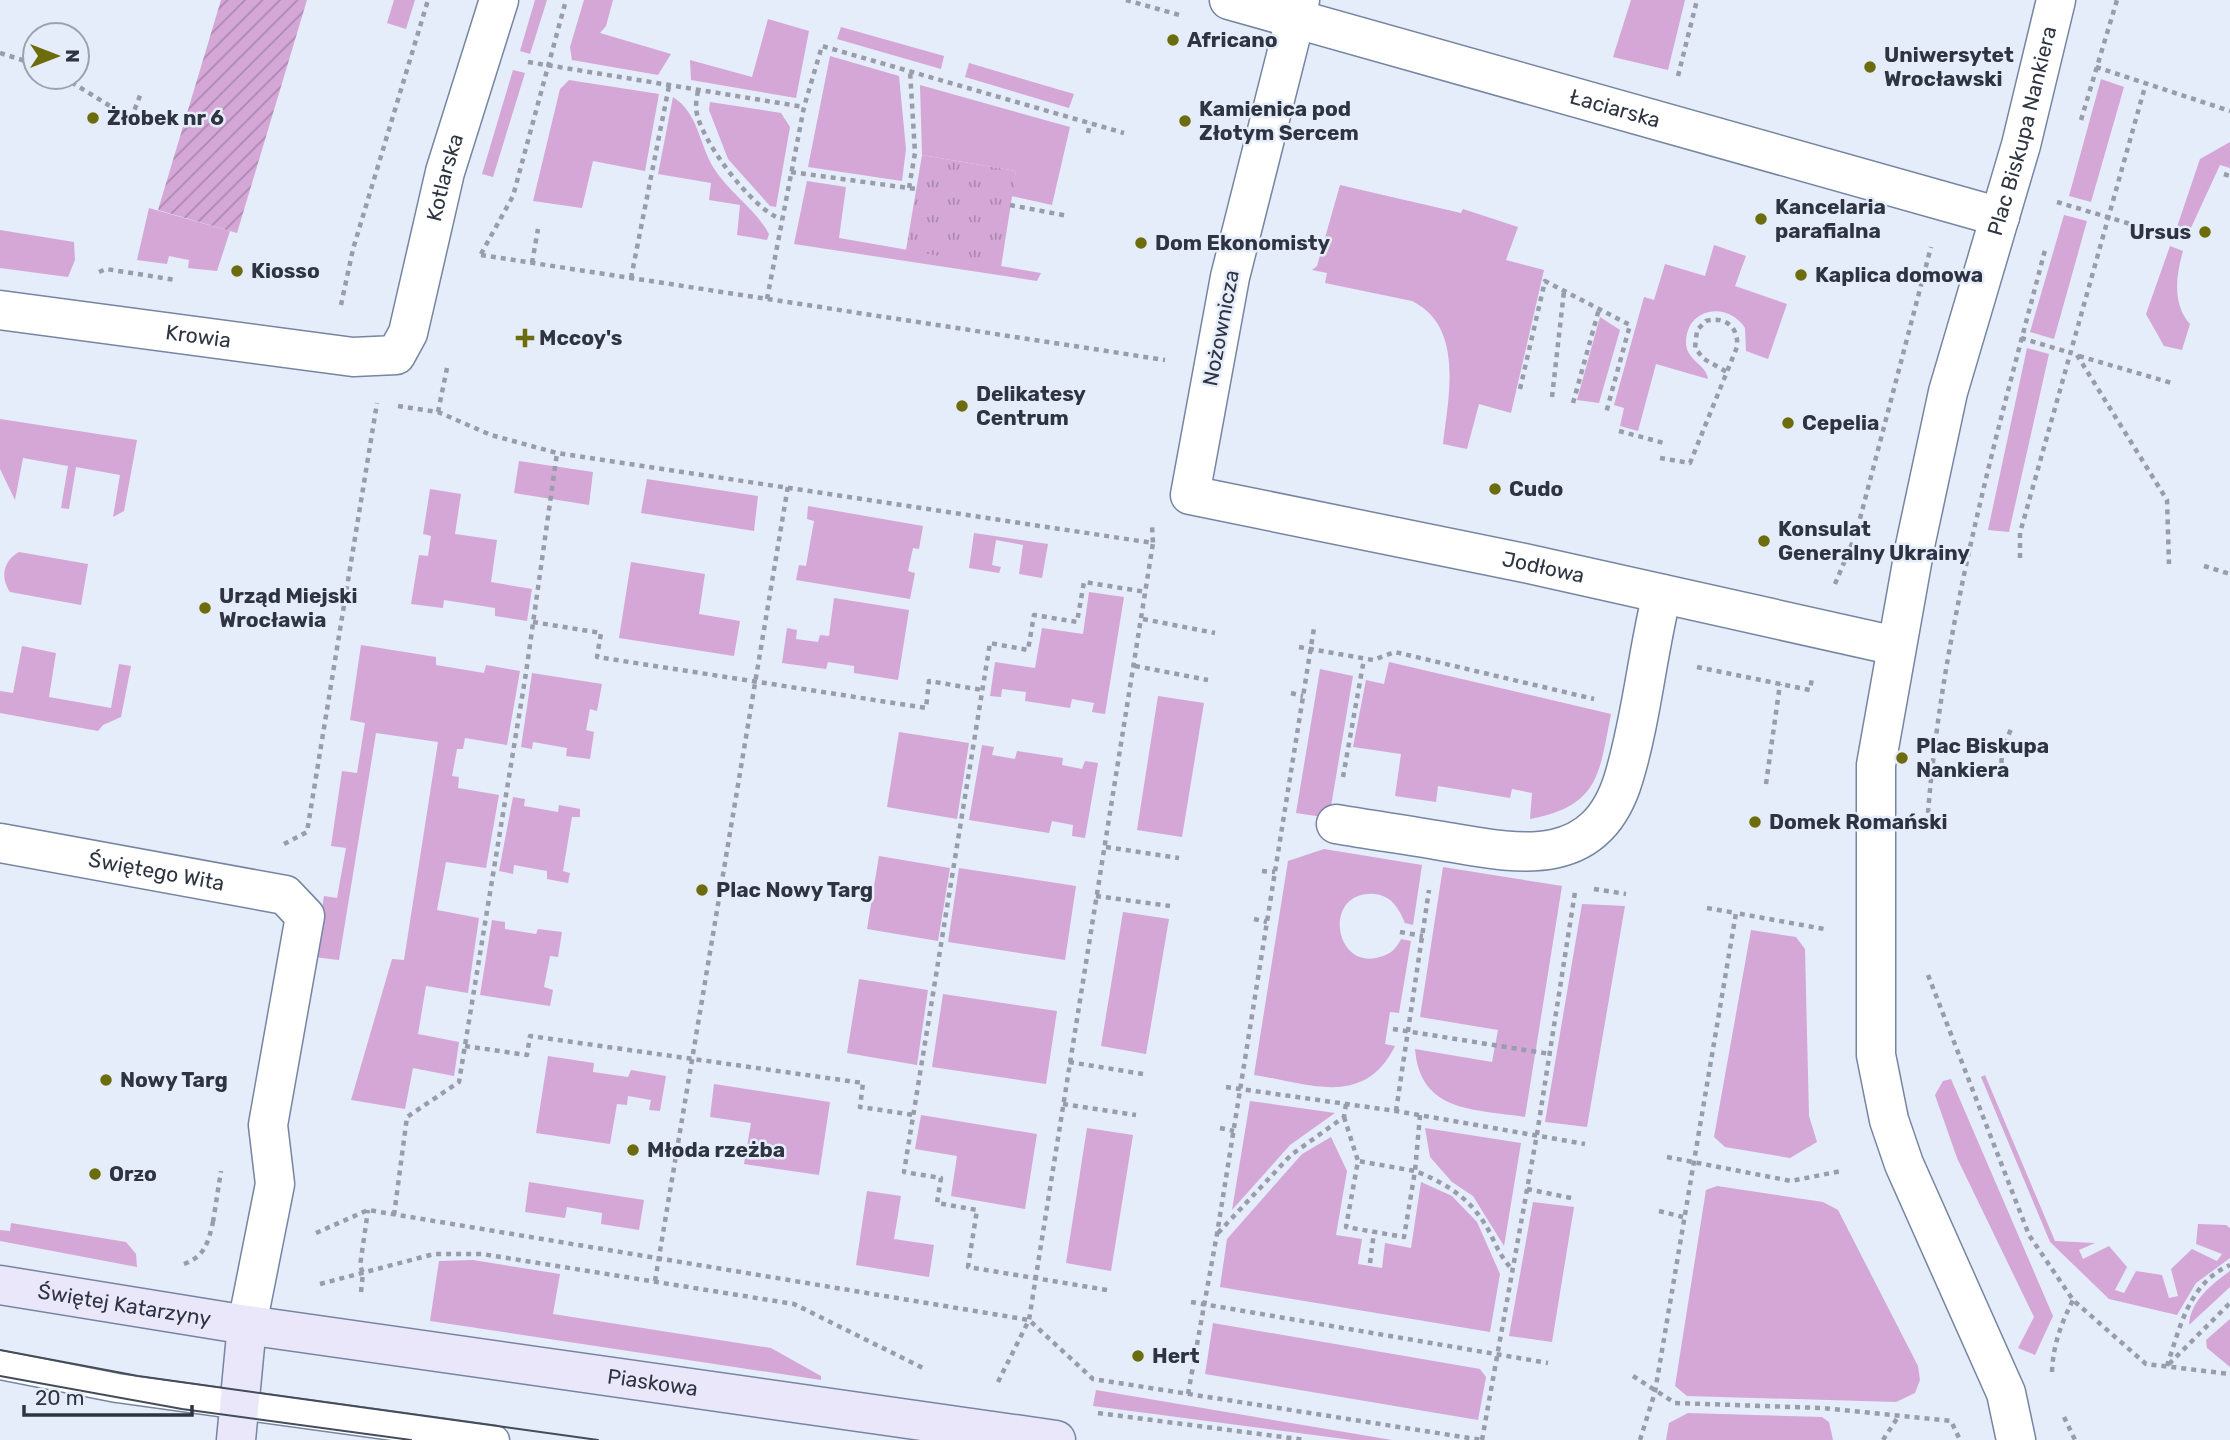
<svg xmlns="http://www.w3.org/2000/svg" width="2230" height="1440" viewBox="0 0 2230 1440" font-family="Rubik,sans-serif">
	<defs>
		<pattern id="park-tufts" width="24" height="20" patternUnits="userSpaceOnUse" patternTransform="scale(1.75)"><rect width="24" height="20" fill="#d4a7d7"/><path d="M3 7l-1-3M5 7V3M7 7l1-3M15 17l-1-3M17 17v-4M19 17l1-3" fill="none" stroke="#ac89b0"/></pattern>
		<pattern id="garden-furrows" width="10" height="10" patternUnits="userSpaceOnUse" patternTransform="scale(1.75)"><rect width="10" height="10" fill="#d4a7d7"/><path d="M-1 1l2-2M0 10L10 0M9 11l2-2" fill="none" stroke="#ac89b0"/></pattern>
	</defs>
	<rect width="100%" height="100%" fill="#e5ecfa"/>
	<!-- grass -->
	<g fill="#d4a7d7">
		<polygon points="394,0 415,0 406,29 387,23"/>
		<polygon points="535,0 547,0 530,54 520,51"/>
		<polygon points="584,0 613,0 606,26 600,33 671,54 658,75 572,60 570,47"/>
		<polygon points="1631,0 1685,0 1668,70 1613,57"/>
		<polygon points="768,19 809,31 796,98 691,80 690,60 752,77"/>
		<polygon points="841,27 944,56 941,69 837,39"/>
		<polygon points="830,56 899,76 906,149 902,181 808,167"/>
		<polygon points="969,63 1074,94 1069,108 965,77"/>
		<polygon points="513,70 525,73 493,177 482,174"/>
		<polygon points="2101,79 2124,87 2091,202 2069,196"/>
		<polygon points="569,80 659,94 645,171 593,161 582,208 533,201 560,89"/>
		<polygon points="920,85 1070,127 1052,205 1011,196 1016,171 922,155"/>
		<path d="M673,97C698,113 699,143 713,167C728,192 755,208 769,234L767,240L737,235L740,205L709,200L711,183L658,174Z"/>
		<polygon points="710,102 781,113 790,127 776,207 770,206 728,159 709,110"/>
		<polygon points="2230,142 2230,168 2220,165 2190,230 2177,227 2200,159"/>
		<polygon points="807,181 846,187 839,238 1041,273 1037,281 794,244"/>
		<path d="M1340,185L1461,213L1463,209L1518,227L1506,260L1544,270L1511,413L1479,404L1467,449L1443,444C1448,398 1465,327 1412,301L1325,283L1327,273L1312,270L1317,266Z"/>
		<polygon points="149,208 230,231 217,271 188,268 189,260 169,256 167,264 137,260"/>
		<polygon points="2064,215 2087,221 2054,339 2030,332"/>
		<polygon points="0,230 74,242 75,260 68,277 0,268"/>
		<path d="M1714,245L1746,256L1735,286L1787,304L1768,359L1746,351L1745,328C1728,301 1686,307 1686,343C1686,360 1707,365 1708,379L1656,364L1638,431L1620,426L1624,408L1614,405L1644,297L1654,300L1665,264L1705,276Z"/>
		<path d="M2170,246L2183,251C2176,275 2172,304 2190,324L2182,350L2164,346L2146,314Z"/>
		<polygon points="1600,317 1620,330 1599,403 1577,400"/>
		<polygon points="2027,348 2049,354 2009,532 1988,530"/>
		<polygon points="0,419 137,440 124,511 113,517 120,475 76,467 69,509 61,508 68,466 23,458 15,500 0,469"/>
		<polygon points="519,461 593,472 589,505 514,493"/>
		<polygon points="647,479 758,496 754,531 641,513"/>
		<polygon points="430,489 461,494 455,534 497,540 491,582 532,589 527,621 495,616 495,608 444,600 443,608 411,604 419,555 428,556 431,536 423,534"/>
		<polygon points="808,506 923,526 919,549 913,548 908,571 915,573 910,599 796,580 799,565 806,566 814,521 807,519"/>
		<polygon points="974,533 1048,544 1042,578 1019,574 1023,545 996,540 992,565 1001,567 999,573 969,568"/>
		<path d="M19,552L88,564L81,605L10,592C0,577 3,561 19,552Z"/>
		<polygon points="631,562 705,574 699,614 740,621 734,656 619,638"/>
		<polygon points="1089,592 1124,597 1105,714 1092,712 1094,703 1072,699 1070,708 1025,701 1026,692 1002,689 1001,697 990,696 995,662 1035,668 1042,628 1083,634"/>
		<polygon points="834,598 909,610 898,680 854,673 854,666 828,662 826,669 782,663 787,628 797,630 796,639 818,642 820,635 829,636"/>
		<polygon points="361,645 436,657 436,665 484,673 486,665 520,671 507,745 465,738 463,749 457,749 452,776 459,777 458,788 499,795 486,868 446,862 437,910 479,918 468,993 426,986 418,1034 459,1042 454,1076 413,1068 405,1109 351,1100 392,959 404,960 438,742 376,733 339,960 314,957 324,896 337,898 346,848 331,846 342,771 357,773 365,723 350,720"/>
		<polygon points="22,646 56,653 49,697 111,708 119,664 131,666 121,717 103,725 98,731 0,713 0,691 13,693"/>
		<path d="M1389,662L1611,714C1599,775 1599,806 1530,819L1532,793L1512,789L1510,798L1438,786L1436,802L1395,796L1401,754L1353,747L1366,680L1384,684Z"/>
		<polygon points="1320,669 1353,676 1329,818 1296,813"/>
		<polygon points="532,673 602,684 597,711 590,709 586,730 594,732 590,759 566,756 567,748 533,742 532,749 521,747"/>
		<polygon points="1158,696 1204,703 1182,837 1137,830"/>
		<polygon points="899,732 969,743 957,819 887,807"/>
		<polygon points="982,745 994,747 992,755 1015,759 1017,751 1063,758 1062,765 1082,769 1085,761 1098,763 1085,838 1072,836 1073,825 1052,821 1049,833 969,820"/>
		<polygon points="513,797 525,799 524,806 558,812 559,805 580,809 580,817 572,817 563,871 570,873 568,883 547,879 547,871 514,865 513,874 499,871"/>
		<path d="M1324,849L1422,865L1413,925L1405,923C1399,909 1392,896 1375,894C1323,890 1333,967 1376,958C1389,955 1395,951 1401,939L1411,941L1399,1013L1390,1012L1385,1044L1395,1046C1364,1109 1308,1083 1254,1075L1288,861Z"/>
		<polygon points="879,856 950,868 938,941 867,929"/>
		<path d="M1443,867L1562,886L1525,1117C1475,1109 1420,1113 1415,1049L1492,1062L1498,1030L1420,1017Z"/>
		<polygon points="959,868 1076,886 1065,960 948,942"/>
		<polygon points="1582,904 1625,906 1587,1127 1545,1122"/>
		<polygon points="1123,912 1169,919 1146,1054 1101,1046"/>
		<polygon points="492,920 505,922 505,929 536,934 538,929 562,932 558,957 550,956 544,987 553,990 550,1006 480,995"/>
		<polygon points="1751,930 1796,937 1805,949 1809,1116 1817,1142 1790,1158 1725,1147 1714,1137"/>
		<polygon points="859,979 928,990 917,1065 847,1053"/>
		<polygon points="943,994 1057,1011 1046,1084 932,1067"/>
		<polygon points="548,1056 594,1063 593,1072 628,1077 631,1070 666,1076 660,1111 649,1110 651,1100 628,1096 627,1105 617,1104 610,1144 536,1133"/>
		<polygon points="1985,1075 2055,1241 2095,1243 2079,1250 2083,1259 2109,1246 2127,1267 2115,1290 2124,1293 2136,1271 2162,1275 2169,1298 2178,1296 2171,1269 2192,1249 2217,1261 2222,1254 2196,1244 2198,1224 2226,1225 2230,1228 2230,1258 2196,1283 2177,1315 2109,1299 2050,1242 1981,1077"/>
		<polygon points="1951,1079 2053,1316 2035,1355 2018,1348 2034,1317 1957,1158 1935,1095 1943,1081"/>
		<polygon points="714,1084 830,1102 819,1175 744,1164 751,1123 710,1117"/>
		<polygon points="1250,1101 1335,1113 1290,1145 1232,1210"/>
		<polygon points="921,1115 1037,1134 1025,1209 951,1196 957,1156 915,1149"/>
		<polygon points="1087,1128 1133,1135 1111,1271 1066,1263"/>
		<polygon points="1425,1128 1521,1143 1504,1246 1473,1196 1452,1182 1430,1157"/>
		<polygon points="1331,1137 1347,1171 1336,1235 1362,1239 1358,1264 1382,1268 1385,1243 1411,1248 1421,1182 1452,1196 1477,1222 1500,1274 1490,1332 1220,1287 1227,1239 1302,1154"/>
		<polygon points="529,1182 644,1200 639,1230 601,1224 602,1213 567,1207 565,1218 525,1212"/>
		<polygon points="1717,1186 1823,1202 1838,1210 1918,1366 1920,1380 1915,1393 1896,1402 1687,1396 1675,1386 1706,1190"/>
		<polygon points="867,1191 901,1196 894,1239 934,1245 929,1277 856,1265"/>
		<polygon points="1533,1202 1574,1207 1552,1342 1509,1336"/>
		<polygon points="11,1223 126,1242 136,1254 137,1267 0,1241 0,1230 10,1231"/>
		<polygon points="473,1260 560,1274 553,1314 771,1348 821,1376 821,1380 430,1321 439,1261"/>
		<path d="M2230,1271V1287L2189,1325C2190,1301 2212,1284 2230,1271Z"/>
		<polygon points="2230,1319 2230,1367 2207,1348 2206,1340"/>
		<polygon points="1213,1323 1480,1369 1486,1377 1478,1420 1205,1374"/>
		<polygon points="1096,1390 1392,1440 1352,1440 1093,1406"/>
		<polygon points="1688,1413 1822,1417 1829,1422 1833,1440 1666,1440 1669,1423"/>
	</g>
	<!-- park -->
	<polygon fill="url(#park-tufts)" points="922,155 1016,171 1001,267 906,250"/>
	<!-- garden -->
	<polygon fill="url(#garden-furrows)" points="221,0 307,0 237,233 158,210"/>
	<g fill="none" stroke-linecap="round" stroke-linejoin="round">
		<!-- lane casing -->
		<g stroke="#7585a2" stroke-width="31">
			<polyline id="lane" points="0,1365 117,1388 495,1440"/>
		</g>
		<!-- street casing -->
		<g stroke="#7585a2" stroke-width="41">
			<g id="street">
				<path id="s1" d="M1229,0L2000,217"/>
				<path id="s2" d="M1300,0L1230,277L1190,495L1529,564L1896,646"/>
				<path id="s3" d="M0,310L353,357L396,355L408,333L445,172L499,0"/>
				<path d="M1336,824C1371,830 1407,835 1442,841C1517,854 1596,872 1624,777C1642,717 1647,654 1662,594"/>
				<path id="s4" d="M0,843L285,895L305,916L268,1125L275,1184L247,1325"/>
				<path id="s5" d="M2016,1440L2006,1393L1904,1164L1889,1120L1876,1055V765L1915,546L1948,392L2021,145L2056,0"/>
			</g>
		</g>
		<!-- secondary casing -->
		<g stroke="#7585a2" stroke-width="41">
			<g id="secondary">
				<path id="s6" d="M0,1285L247,1325L1056,1440"/>
				<polyline points="236,1440 247,1325"/>
			</g>
		</g>
		<!-- path -->
		<g stroke="#979dab" stroke-width="4.5" stroke-dasharray="5 5" stroke-linecap="butt">
			<polyline points="1126,0 1183,16"/>
			<polyline points="0,53 35,64"/>
			<polyline points="528,62 804,107"/>
			<polyline points="2096,67 2230,111"/>
			<polyline points="1678,76 1697,0"/>
			<polyline points="63,77 131,119 141,93"/>
			<path d="M698,91C697,96 696,102 696,108C698,138 753,210 781,219"/>
			<polyline points="2081,120 2117,0"/>
			<polyline points="1088,133 1090,123"/>
			<polyline points="791,172 916,189"/>
			<polyline points="2224,174 2230,176"/>
			<polyline points="909,188 915,153 910,71"/>
			<polyline points="2057,202 2174,237"/>
			<polyline points="1010,205 1068,216"/>
			<polyline points="481,254 513,196 566,0"/>
			<polyline points="481,255 1165,360"/>
			<polyline points="532,263 538,229"/>
			<polyline points="99,272 106,269 176,280"/>
			<polyline points="631,278 669,86"/>
			<polyline points="767,299 804,107 822,46 1124,133"/>
			<polyline points="341,305 353,249 428,0"/>
			<polyline points="2021,338 2071,353"/>
			<polyline points="2077,355 2167,500 2169,564"/>
			<polyline points="2079,356 2175,384"/>
			<polyline points="1520,389 1545,281 1630,325 1606,413"/>
			<polyline points="1552,397 1564,291"/>
			<polyline points="1573,403 1599,309"/>
			<polyline points="398,406 438,412 491,435 557,453 1153,543 1152,526"/>
			<polyline points="438,412 447,368"/>
			<polyline points="1619,431 1664,443"/>
			<path d="M1660,458L1690,463L1737,347C1739,327 1725,316 1706,321L1697,330L1695,348L1704,359L1727,372"/>
			<polyline points="2020,558 2020,533 2146,83"/>
			<polyline points="2204,566 2230,574"/>
			<polyline points="1835,584 1856,534 1931,247"/>
			<polyline points="1143,619 1215,633"/>
			<polyline points="533,622 601,633 597,657 926,708 929,681 982,690"/>
			<polyline points="1299,647 1373,660 1395,652 1594,699"/>
			<polyline points="1135,666 1208,680"/>
			<polyline points="1697,667 1810,690 1812,678"/>
			<polyline points="1291,693 1303,696"/>
			<polyline points="1932,768 2009,773"/>
			<polyline points="2001,773 2002,749 2012,727"/>
			<polyline points="1343,777 1364,659"/>
			<polyline points="1766,784 1780,684"/>
			<path d="M1928,813C1943,622 1997,434 2045,250"/>
			<polyline points="284,844 307,832 377,403"/>
			<polyline points="1106,847 1179,858"/>
			<polyline points="1262,871 1275,872"/>
			<polyline points="1594,889 1626,894"/>
			<polyline points="1096,896 1170,906"/>
			<polyline points="1707,908 1736,913"/>
			<polyline points="1254,919 1267,922"/>
			<polyline points="1400,932 1423,936"/>
			<polyline points="1928,975 2029,1235 2073,1300 2146,1364 2230,1374"/>
			<polyline points="1393,1029 1550,1054"/>
			<polyline points="465,1046 527,1055 530,1036 863,1083 860,1107 914,1115"/>
			<polyline points="1069,1062 1143,1074"/>
			<polyline points="1226,1087 1396,1111 1585,1144"/>
			<polyline points="1063,1104 1136,1115"/>
			<polyline points="1396,1111 1429,890"/>
			<path d="M1420,1115L1415,1171C1448,1184 1473,1200 1490,1233C1497,1247 1501,1258 1513,1270"/>
			<polyline points="1344,1117 1358,1161 1346,1227 1404,1237 1415,1171 1358,1161"/>
			<polyline points="1220,1128 1234,1131"/>
			<polyline points="1667,1157 1791,1181 1841,1171"/>
			<polyline points="1527,1189 1576,1199"/>
			<polyline points="1659,1211 1683,1217"/>
			<polyline points="394,1215 407,1117 459,1082 526,673 557,453"/>
			<polyline points="213,1222 221,1171"/>
			<polyline points="316,1233 368,1210 1029,1320 1093,1379 1482,1440"/>
			<polyline points="1218,1233 1291,1155 1344,1117 1346,1104"/>
			<polyline points="1370,1263 1374,1232"/>
			<path d="M184,1264C205,1256 208,1243 213,1222H218"/>
			<polyline points="655,1281 788,486"/>
			<polyline points="320,1284 434,1254 482,1254 794,1304 925,1369"/>
			<polyline points="1107,1290 968,1267 977,1210 937,1203 941,1178 904,1172 990,643 1028,650 1034,615 1077,622 1084,582 1146,592"/>
			<polyline points="361,1292 363,1273 360,1266 368,1210"/>
			<polyline points="1191,1302 1548,1363"/>
			<polyline points="2169,1364 2230,1303"/>
			<path d="M2167,1366C2180,1327 2189,1283 2230,1265"/>
			<path d="M2052,1372C2053,1345 2061,1324 2073,1300"/>
			<polyline points="1633,1376 1675,1403 1822,1408 1951,1421 1960,1440"/>
			<polyline points="998,1382 1029,1320 1153,543"/>
			<polyline points="1188,1394 1217,1234 1314,628"/>
			<polyline points="1098,1413 1306,1440"/>
			<polyline points="2064,1417 2075,1440"/>
			<polyline points="1482,1440 1537,1134 1575,892"/>
			<polyline points="1640,1440 1655,1392 1736,913 1824,929"/>
			<polyline points="1883,1440 1898,1417"/>
		</g>
		<!-- lane -->
		<use href="#lane" stroke="#fff" stroke-width="28"/>
		<!-- street -->
		<use href="#street" stroke="#fff" stroke-width="38"/>
		<!-- secondary -->
		<use href="#secondary" stroke="#ebe7fb" stroke-width="38"/>
		<!-- tram -->
		<g stroke="#454c59" stroke-width="2">
			<polyline points="0,1350 138,1376 598,1440"/>
			<polyline points="0,1376 182,1409 411,1440"/>
		</g>
	</g>
	<!-- markers -->
	<g fill="#6c6c0d" stroke="#e5ecfa" stroke-width="2.5">
		<circle cx="1173" cy="40" r="7"/>
		<circle cx="1870" cy="67" r="7"/>
		<circle cx="93" cy="118" r="7"/>
		<circle cx="1185" cy="121" r="7"/>
		<circle cx="1761" cy="219" r="7"/>
		<circle cx="2205" cy="232" r="7"/>
		<circle cx="1141" cy="243" r="7"/>
		<circle cx="237" cy="271" r="7"/>
		<circle cx="1801" cy="275" r="7"/>
		<path d="M521.5 327.5h7v7h7v7h-7v7h-7v-7h-7v-7h7z"/>
		<circle cx="962" cy="406" r="7"/>
		<circle cx="1788" cy="423" r="7"/>
		<circle cx="1495" cy="489" r="7"/>
		<circle cx="1764" cy="541" r="7"/>
		<circle cx="205" cy="608" r="7"/>
		<circle cx="1902" cy="758" r="7"/>
		<circle cx="1755" cy="822" r="7"/>
		<circle cx="702" cy="890" r="7"/>
		<circle cx="106" cy="1080" r="7"/>
		<circle cx="633" cy="1150" r="7"/>
		<circle cx="95" cy="1174" r="7"/>
		<circle cx="1138" cy="1356" r="7"/>
	</g>
	<g text-anchor="middle" stroke-width="5" stroke-linejoin="round" paint-order="stroke">
		<!-- poi labels -->
		<g font-size="21" font-weight="bold" fill="#2e3441" stroke="#e5ecfa" text-anchor="start">
			<text x="1187" y="47">Africano</text>
			<text x="1884" y="62">Uniwersytet<tspan x="1884" dy="24">Wrocławski</tspan></text>
			<text x="1199" y="116">Kamienica pod<tspan x="1199" dy="24">Złotym Sercem</tspan></text>
			<text x="107" y="125">Żłobek nr 6</text>
			<text x="1775" y="214">Kancelaria<tspan x="1775" dy="24">parafialna</tspan></text>
			<text x="2191" y="239" text-anchor="end">Ursus</text>
			<text x="1155" y="250">Dom Ekonomisty</text>
			<text x="251" y="278">Kiosso</text>
			<text x="1815" y="282">Kaplica domowa</text>
			<text x="539" y="345">Mccoy's</text>
			<text x="976" y="401">Delikatesy<tspan x="976" dy="24">Centrum</tspan></text>
			<text x="1802" y="430">Cepelia</text>
			<text x="1509" y="496">Cudo</text>
			<text x="1778" y="536">Konsulat<tspan x="1778" dy="24">Generalny Ukrainy</tspan></text>
			<text x="219" y="603">Urząd Miejski<tspan x="219" dy="24">Wrocławia</tspan></text>
			<text x="1916" y="753">Plac Biskupa<tspan x="1916" dy="24">Nankiera</tspan></text>
			<text x="1769" y="829">Domek Romański</text>
			<text x="716" y="897">Plac Nowy Targ</text>
			<text x="120" y="1087">Nowy Targ</text>
			<text x="647" y="1157">Młoda rzeżba</text>
			<text x="109" y="1181">Orƶo</text>
			<text x="1152" y="1363">Hert</text>
		</g>
		<!-- street labels -->
		<g font-size="21" fill="#2e3441" stroke="#e5ecfa">
			<text dy="7" stroke="none"><textPath href="#s1" startOffset="401">Łaciarska</textPath></text>
			<text dy="7" stroke="none"><textPath href="#s5" startOffset="1353">Plac Biskupa Nankiera</textPath></text>
			<text dy="7" stroke="none"><textPath href="#s3" startOffset="584">Kotlarska</textPath></text>
			<text transform="translate(1221 328) rotate(-79)" y="7">Nożownicza</text>
			<text dy="7" stroke="none"><textPath href="#s3" startOffset="200">Krowia</textPath></text>
			<text dy="7" stroke="none"><textPath href="#s2" startOffset="868">Jodłowa</textPath></text>
			<text dy="7" stroke="none"><textPath href="#s4" startOffset="159">Świętego Wita</textPath></text>
			<text dy="7" stroke="none"><textPath href="#s6" startOffset="126">Świętej Katarzyny</textPath></text>
			<text dy="7" stroke="none"><textPath href="#s6" startOffset="660">Piaskowa</textPath></text>
		</g>
	</g>
	<!-- north arrow -->
	<g transform="translate(56 56) rotate(90)"><circle r="33" fill="#e5ecfa" stroke="#9ca2b0" stroke-width="2"/>
	<path d="M0-5L12 26L0 18L-12 26Z" fill="#6c6c0d"/>
	<text y="-10" font-size="19" font-weight="bold" text-anchor="middle" fill="#2e3441">N</text>
	</g>
	<!-- scale -->
	<path d="M24 1405v10h168v-10" fill="none" stroke="#2e3441" stroke-width="3.5"/>
	<text x="35" y="1405" font-size="21" fill="#2e3441" stroke="#e5ecfa" stroke-width="5" paint-order="stroke">20 m</text>
</svg>
